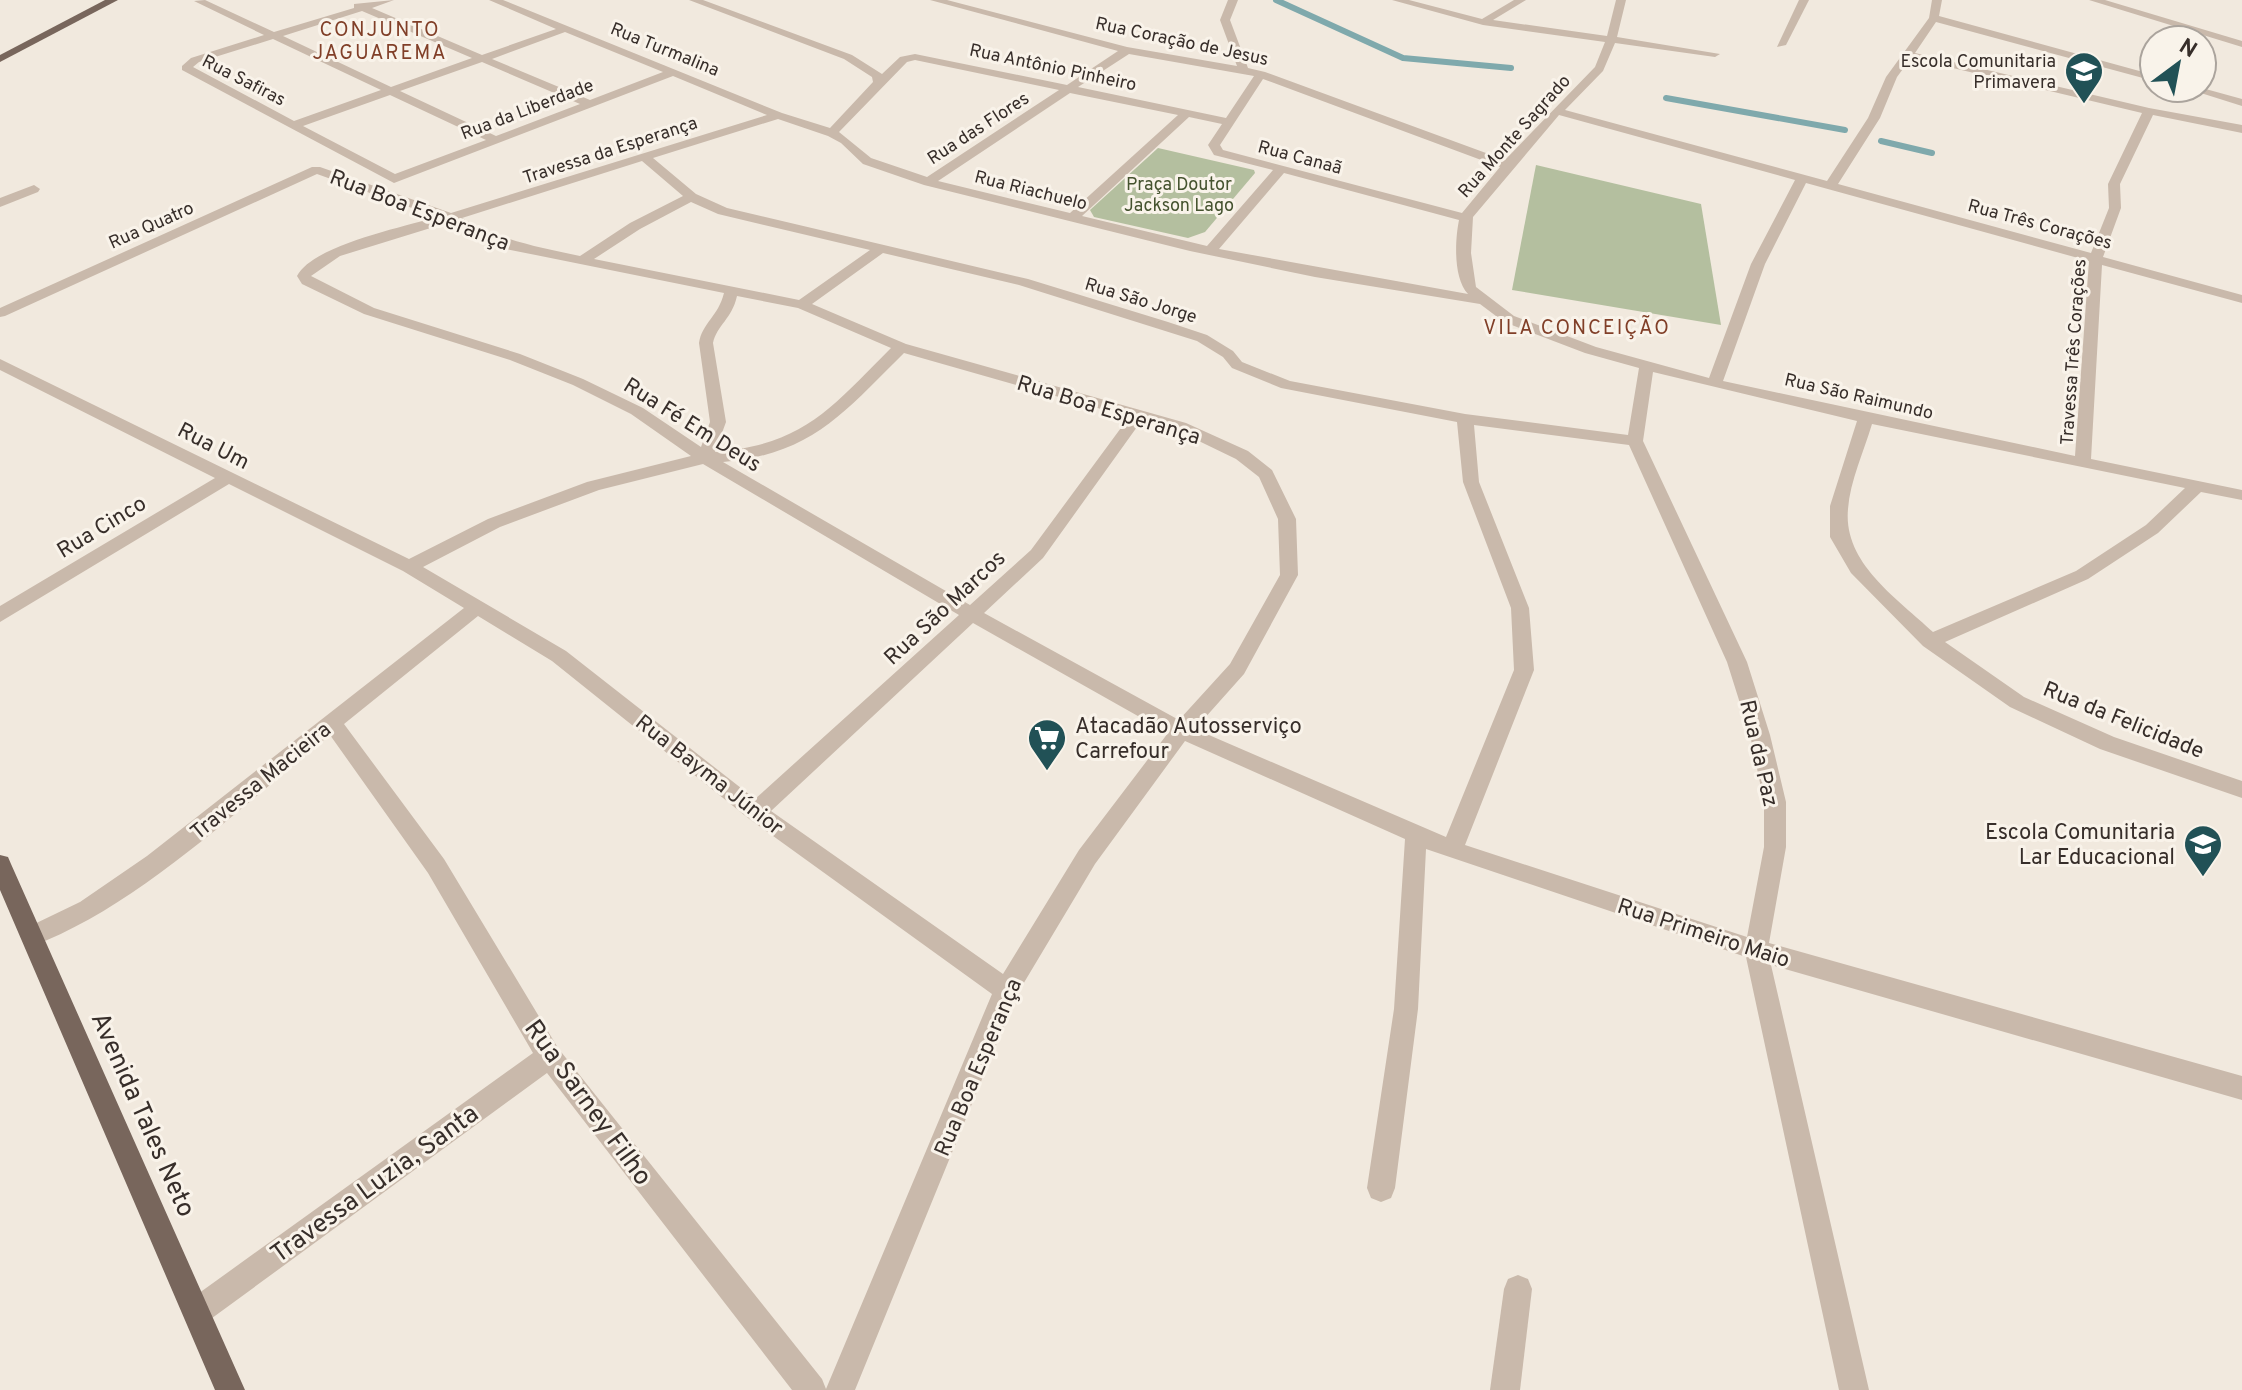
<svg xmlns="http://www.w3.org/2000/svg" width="2242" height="1390" viewBox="0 0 2242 1390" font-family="Overpass,sans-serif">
	<rect width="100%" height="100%" fill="#f1e9de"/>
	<!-- green -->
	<g fill="#b4bf9f">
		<polygon points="1158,148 1254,170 1255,173 1205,232 1188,238 1094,217 1090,210"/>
		<polygon points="1536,165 1701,204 1721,325 1512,290"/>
	</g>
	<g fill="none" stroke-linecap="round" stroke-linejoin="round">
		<!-- stream -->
		<g stroke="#7fa9ac" stroke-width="6">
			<polyline points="1276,0 1403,58 1511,68"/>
			<polyline points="1666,98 1845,130"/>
			<polyline points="1881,141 1932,153"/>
		</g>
		<!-- minor -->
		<g fill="#c9b9ab" fill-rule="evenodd">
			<path d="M205,0L274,32L354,8V4L394,0L372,8L482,55L556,29L489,0H503L782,113L830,128L873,82L872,77L844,59L689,0H703L852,55L882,74L900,57L915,54L1067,85L1118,51L930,0H947L1127,47L1237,66L1220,20L1228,0H1238L1230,20L1248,68L1265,72L1505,160L1595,67L1605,42L1483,25L1392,0H1409L1482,19L1514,0H1526L1493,20L1607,36L1616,0H1626L1617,37L1720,54L1715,57L1615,43L1603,71L1565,110L1827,181L1868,118L1886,77L1929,18L1932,0H1942L1939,16L2154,75V81L1936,22L1915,53L2149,108L2242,125V133L2153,115L2120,184L2121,208L2103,257L2242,295V303L2102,265L2091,459L2242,490V500L2201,492L2158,533L2088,579L1945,642L2024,697L2114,737L2242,781V798L2100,749L2010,707L1923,646L1851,573L1830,537V506L1857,421L1653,372L1643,441L1747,662L1770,735L1786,802V847L1769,943L2242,1076V1100L1771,965L1869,1390H1839L1746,957L1426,849L1418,1009L1395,1188L1391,1198L1381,1202L1371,1198L1367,1188L1394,1009L1405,839L1185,741L1095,864L1016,996L855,1390H792L547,1073L208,1321L198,1325L188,1321L184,1311L188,1301L533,1053L428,873L330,735C244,804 135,909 32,946L24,943L20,936L24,929L80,902L147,856L464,608L403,571L229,484L0,622V606L215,478L0,370V359L409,559L488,519L587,482L691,456L631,414L573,385L510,360L364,314L302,284L297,276C313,245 404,227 437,217L317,174L5,316L0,317V308L312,167H320L451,213L767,115L673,76L394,183L182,70V66L191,58L264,35L194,1ZM362,11L472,58L391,87L283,36ZM565,32L663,72L590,100L492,59ZM273,39L381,90L294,121L193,67L199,62ZM1129,54L1254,76L1226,118L1078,87ZM1911,58L2142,113L2108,184L2109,208L2091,253L1838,184L1880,118L1897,77ZM915,60L1059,90L927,177L871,158L839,132L907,62ZM482,62L580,104L496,136L400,91ZM1263,79L1500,167L1462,213L1223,150L1220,145ZM1070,93L1178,115L1070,213L938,181ZM390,95L486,140L395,174L303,126ZM1559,115L1795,180L1751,264L1709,378L1596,347L1514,316L1476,287L1471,253L1473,217ZM1189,117L1222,124L1208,145L1214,155L1273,170L1207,246L1082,216ZM778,119L828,136L841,143L863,164L924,185L1190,251L1315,277L1480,304L1504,322L1585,353L1639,368L1628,435L1465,414L1290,381L1242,362L1233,351L1207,335L1168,322L1028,279L727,208L696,194L653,158ZM642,161L683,196L630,223L580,256C537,247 499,240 462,218ZM1284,173L1459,220C1455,240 1453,278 1468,294L1219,249ZM1806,183L2089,261L2075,456L1723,381L1765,264ZM691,202L718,214L870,250L799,300L594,259L640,229ZM450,222L476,238L506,249L724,293C718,317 702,323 699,343L710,422L701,447L643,408L583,379L520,354L374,308L311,276L340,256ZM883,253L1019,285L1197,341L1223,357L1232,368L1281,388L1457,422L1463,482L1511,608L1514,670L1446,837L1195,729L1244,674L1298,575L1296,519L1272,470L1248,451L1186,423L906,344L812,304ZM737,296L798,308L891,348C832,407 804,445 715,452L726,422L713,343C717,325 732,319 737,296ZM904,353L1129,417L1031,550L970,605L723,462C813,454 844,412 904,353ZM1142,420L1174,429L1236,459L1259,477L1278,519L1280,575L1230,664L1179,720L984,613L1043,558ZM1872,424L2185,488L2146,525L2076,571L1933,632C1897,598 1843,563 1848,509C1850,481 1864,451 1872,424ZM1474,425L1629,445L1727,662L1750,735L1764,802V847L1747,937L1465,845L1534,670L1529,608L1479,482ZM703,464L959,615L755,799L566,651L423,567L500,527L599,490ZM478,616L552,661L748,818L992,994L826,1389L822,1379L558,1048L444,859L344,724ZM973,623L1168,733L1079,850L1003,974L771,811Z"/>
			<polygon points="1799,0 1809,0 1786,45 1777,47"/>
			<polygon points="2089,0 2105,0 2242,41 2242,47"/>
			<polygon points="2185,88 2202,88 2242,99 2242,106"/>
			<polygon points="34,185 40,189 38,192 0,207 0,198"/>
			<polygon points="1518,1275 1528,1279 1532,1289 1520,1390 1490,1390 1504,1289 1508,1279"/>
		</g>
		<!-- major -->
		<g fill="#78665c" fill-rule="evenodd">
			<polygon points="105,0 118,0 0,62 0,55"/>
			<polygon points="0,855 8,857 11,864 245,1390 215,1390 0,890"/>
		</g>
	</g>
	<!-- icons -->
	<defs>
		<g id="school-pin" transform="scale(2)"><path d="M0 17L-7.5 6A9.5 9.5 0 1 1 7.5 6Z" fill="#215156" stroke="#f9f3ea"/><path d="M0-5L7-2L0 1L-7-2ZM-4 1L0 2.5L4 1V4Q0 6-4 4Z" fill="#fff"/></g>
		<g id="supermarket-pin" transform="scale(2)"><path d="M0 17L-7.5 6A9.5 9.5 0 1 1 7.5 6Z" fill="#215156" stroke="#f9f3ea"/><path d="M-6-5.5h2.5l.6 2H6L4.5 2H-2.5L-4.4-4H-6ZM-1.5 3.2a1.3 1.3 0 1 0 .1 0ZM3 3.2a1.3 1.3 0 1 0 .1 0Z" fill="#fff"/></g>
	</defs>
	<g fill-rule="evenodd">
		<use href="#school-pin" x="2084" y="71"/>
		<use href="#supermarket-pin" x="1047" y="738"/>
		<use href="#school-pin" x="2203" y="844"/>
	</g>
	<g text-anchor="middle" stroke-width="6" stroke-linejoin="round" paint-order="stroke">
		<!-- far-street labels -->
		<g font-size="18" fill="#372e2a" stroke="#f9f3ea">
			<text transform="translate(1182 41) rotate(12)" y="6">Rua Coração de Jesus</text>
			<text transform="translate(665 49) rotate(22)" y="6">Rua Turmalina</text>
			<text transform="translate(1053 67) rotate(12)" y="6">Rua Antônio Pinheiro</text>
			<text transform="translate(244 80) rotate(27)" y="6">Rua Safiras</text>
			<text transform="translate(527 109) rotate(-21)" y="6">Rua da Liberdade</text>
			<text transform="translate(978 128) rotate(-33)" y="6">Rua das Flores</text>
			<text transform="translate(1514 136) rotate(-48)" y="6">Rua Monte Sagrado</text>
			<text transform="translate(610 150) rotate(-18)" y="6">Travessa da Esperança</text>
			<text transform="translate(1300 157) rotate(15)" y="6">Rua Canaã</text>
			<text transform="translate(1031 190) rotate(14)" y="6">Rua Riachuelo</text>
			<text transform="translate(2040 224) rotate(15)" y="6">Rua Três Corações</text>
			<text transform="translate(151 225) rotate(-24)" y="6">Rua Quatro</text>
			<text transform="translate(1141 300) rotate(17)" y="6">Rua São Jorge</text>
			<text transform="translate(2073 352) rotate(-86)" y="6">Travessa Três Corações</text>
			<text transform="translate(1859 396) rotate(13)" y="6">Rua São Raimundo</text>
		</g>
		<!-- far-poi labels -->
		<g font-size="18" fill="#372e2a" stroke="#f9f3ea" text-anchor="end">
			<text x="2056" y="67">Escola Comunitaria<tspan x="2056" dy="21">Primavera</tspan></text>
		</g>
		<!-- far-park labels -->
		<g font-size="18" fill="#45532f" stroke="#f9f3ea">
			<text x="1179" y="190">Praça Doutor<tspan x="1179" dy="21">Jackson Lago</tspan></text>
		</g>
		<!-- far-neighbourhood labels -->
		<g font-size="20" letter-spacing="2" fill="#813f28" stroke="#f9f3ea">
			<text x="380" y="36">CONJUNTO<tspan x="380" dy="23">JAGUAREMA</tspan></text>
			<text x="1577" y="334">VILA CONCEIÇÃO</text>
		</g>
		<!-- street labels -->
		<g font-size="22" fill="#372e2a" stroke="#f9f3ea">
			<text transform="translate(420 209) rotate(21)" y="8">Rua Boa Esperança</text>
			<text transform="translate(1109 409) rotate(17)" y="8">Rua Boa Esperança</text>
			<text transform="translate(693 424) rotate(32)" y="8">Rua Fé Em Deus</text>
			<text transform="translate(214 445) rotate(27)" y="8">Rua Um</text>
			<text transform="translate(101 526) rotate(-31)" y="8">Rua Cinco</text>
			<text transform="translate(944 607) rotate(-43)" y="8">Rua São Marcos</text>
			<text transform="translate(2124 719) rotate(22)" y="8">Rua da Felicidade</text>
			<text transform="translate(1760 753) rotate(77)" y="8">Rua da Paz</text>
			<text transform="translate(710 774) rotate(38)" y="8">Rua Bayma Júnior</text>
			<text transform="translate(260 780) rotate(-39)" y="8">Travessa Macieira</text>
			<text transform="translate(1704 932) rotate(18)" y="8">Rua Primeiro Maio</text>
			<text transform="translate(977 1067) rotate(-67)" y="8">Rua Boa Esperança</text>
		</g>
		<!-- poi labels -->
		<g font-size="22" fill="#372e2a" stroke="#f9f3ea" text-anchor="start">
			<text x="1075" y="733">Atacadão Autosserviço<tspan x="1075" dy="25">Carrefour</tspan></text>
			<text x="2175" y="839" text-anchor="end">Escola Comunitaria<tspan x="2175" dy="25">Lar Educacional</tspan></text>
		</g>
		<!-- near-street labels -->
		<g font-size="26" fill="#372e2a" stroke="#f9f3ea">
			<text transform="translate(589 1102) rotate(54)" y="9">Rua Sarney Filho</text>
			<text transform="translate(144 1114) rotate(66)" y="9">Avenida Tales Neto</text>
			<text transform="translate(374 1183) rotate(-36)" y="9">Travessa Luzia, Santa</text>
		</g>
	</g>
	<!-- north arrow -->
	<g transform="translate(2178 64) rotate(32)"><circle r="38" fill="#f9f3ea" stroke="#aba49d" stroke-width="2"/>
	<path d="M0-6L14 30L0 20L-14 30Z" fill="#215156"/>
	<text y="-12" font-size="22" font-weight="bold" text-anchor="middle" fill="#372e2a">N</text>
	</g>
</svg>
